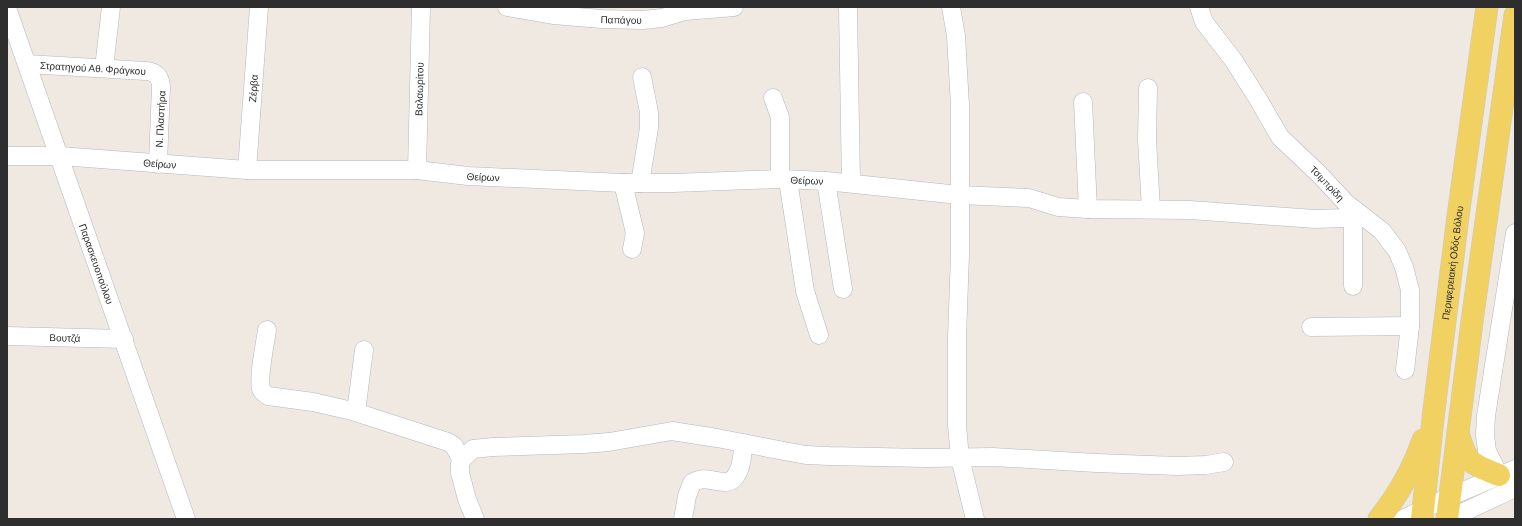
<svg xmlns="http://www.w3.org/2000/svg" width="1522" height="526" viewBox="0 0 1522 526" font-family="Barlow,sans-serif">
	<rect width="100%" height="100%" fill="#efe9e1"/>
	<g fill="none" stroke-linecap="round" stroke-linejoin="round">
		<!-- minor casing -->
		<g stroke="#b4b7c1" stroke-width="19">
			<g id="minor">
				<path id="s1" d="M507,7L553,15L602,19L643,20L662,18L685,11L734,7"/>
				<polyline points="951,7 956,36 960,106 960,254 957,338 957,425 960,458 975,519"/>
				<path id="s2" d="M1199,7L1204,22L1234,61L1258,99L1280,137L1320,175L1346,203L1382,231L1397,251L1404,267L1410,290V326L1405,370"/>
				<path id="s3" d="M7,8L186,519"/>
				<polyline points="848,8 851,183"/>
				<path id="s4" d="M27,64L146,71C156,72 160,76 161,86L158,164"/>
				<polyline points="104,68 111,7"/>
				<polyline points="1148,88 1147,140 1151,209"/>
				<polyline points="773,98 780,117 780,179"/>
				<polyline points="1083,102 1088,209"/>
				<path id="s5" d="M7,156H60L247,170H417L468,176L623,183H673L780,179L826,181L959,195L1029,198L1058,207L1088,209L1190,210L1315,219L1345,218L1353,216L1357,213"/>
				<path id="s6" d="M247,170L259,7"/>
				<path id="s7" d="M417,170L421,7"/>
				<polyline points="788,180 805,291 819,335"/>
				<polyline points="826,181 843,289"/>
				<polyline points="623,183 635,233 632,249"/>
				<polyline points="640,183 649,128 649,112 642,77"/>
				<polyline points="1353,216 1353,286"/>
				<polyline points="1311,327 1410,326"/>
				<path d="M267,330C265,344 258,377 261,389C263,393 265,394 268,396L313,402L352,411L448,442L454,446L462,460"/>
				<path id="s8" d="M7,336L124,339"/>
				<polyline points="356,412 364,350"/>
				<polyline points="1499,475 1487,451 1485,435 1486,416 1515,233"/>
				<polyline points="475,519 467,499 460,473 460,463 463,458 473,449 493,447 584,444 609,442 672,431 717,438 784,451 806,455 829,456 926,458 993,457 1096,463 1177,466 1206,465 1224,462"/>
				<path d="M683,519L687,496L692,483C705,475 711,482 725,482C741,482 743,454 743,443"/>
				<polyline points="1403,519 1449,497 1515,469"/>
				<polyline points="1449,519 1515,488"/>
			</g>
		</g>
		<!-- major casing -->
		<g stroke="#c9c9c9" stroke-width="23">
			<g id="major">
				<path d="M1458,432C1466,463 1471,464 1499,475"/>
				<path d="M1379,519C1398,495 1413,469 1423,440"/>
				<path id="s9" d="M1422,519L1434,410L1458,216L1487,7"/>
				<polyline points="1447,519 1473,314 1515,15"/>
			</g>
		</g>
		<!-- minor -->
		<use href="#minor" stroke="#fff" stroke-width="18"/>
		<!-- major -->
		<use href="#major" stroke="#f2d163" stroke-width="22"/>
	</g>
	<g text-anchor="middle" stroke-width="3" stroke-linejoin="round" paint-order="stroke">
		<!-- street labels -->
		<g font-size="10" fill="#2e2e2e" stroke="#fff">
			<text dy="4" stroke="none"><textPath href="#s1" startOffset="115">Παπάγου</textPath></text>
			<text dy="4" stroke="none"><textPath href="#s4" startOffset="66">Στρατηγού Αθ. Φράγκου</textPath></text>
			<text dy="4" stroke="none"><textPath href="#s6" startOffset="82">Ζέρβα</textPath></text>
			<text dy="4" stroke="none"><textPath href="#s7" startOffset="81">Βαλαωρίτου</textPath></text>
			<text transform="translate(160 119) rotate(-87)" y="4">Ν. Πλαστήρα</text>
			<text dy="4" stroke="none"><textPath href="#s5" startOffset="153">Θείρων</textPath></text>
			<text dy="4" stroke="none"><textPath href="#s5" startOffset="477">Θείρων</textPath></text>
			<text dy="4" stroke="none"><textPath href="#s5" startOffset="801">Θείρων</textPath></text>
			<text dy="4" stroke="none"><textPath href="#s2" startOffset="220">Τσιμπρίδη</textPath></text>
			<text dy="4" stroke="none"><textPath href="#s3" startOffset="271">Παρασκευοπούλου</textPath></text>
			<text dy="4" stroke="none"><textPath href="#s9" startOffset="258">Περιφερειακή Οδός Βόλου</textPath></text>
			<text dy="4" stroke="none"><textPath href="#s8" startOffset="58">Βουτζά</textPath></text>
		</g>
	</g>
	<!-- border -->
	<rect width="1522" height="526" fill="none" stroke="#2e2e2e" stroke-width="16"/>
</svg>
